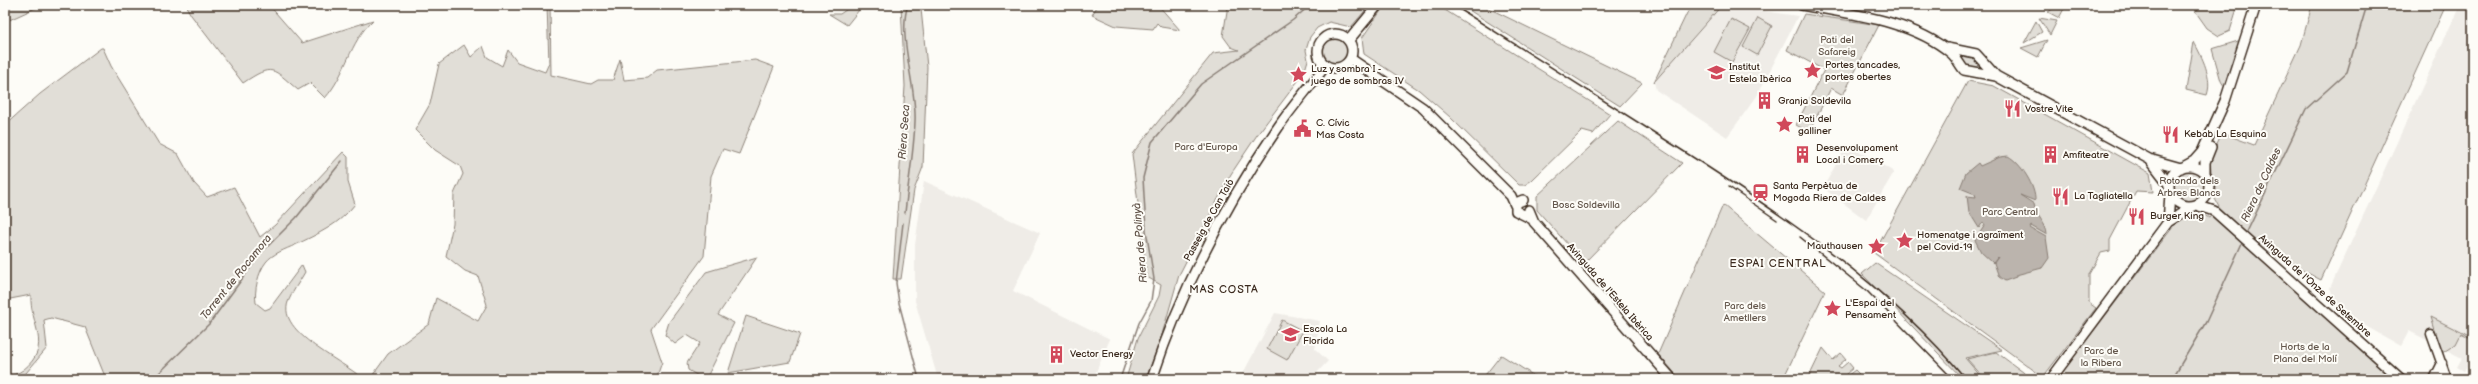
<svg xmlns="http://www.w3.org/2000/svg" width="2478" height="384" font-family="'Balsamiq Sans',sans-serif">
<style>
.built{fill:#efece7}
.green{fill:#e1ded7;stroke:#8e847a}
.water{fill:#bbb4ad;stroke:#887d74}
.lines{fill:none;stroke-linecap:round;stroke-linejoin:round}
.stream{stroke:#887d74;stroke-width:1.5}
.tertiary-casing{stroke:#3b2a1e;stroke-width:11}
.secondary-casing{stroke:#3b2a1e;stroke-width:12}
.tertiary{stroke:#fdfcf7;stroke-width:8}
.secondary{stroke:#fdfcf7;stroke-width:9}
.rail{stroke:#3b2a1e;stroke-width:1.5}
.labels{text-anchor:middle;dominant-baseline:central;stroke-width:4;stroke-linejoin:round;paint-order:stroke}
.park-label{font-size:10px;fill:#64574c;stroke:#fdfcf7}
.poi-label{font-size:10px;fill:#3b2a1e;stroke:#fdfcf7;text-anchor:start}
.street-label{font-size:10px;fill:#3b2a1e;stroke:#fdfcf7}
.water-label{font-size:11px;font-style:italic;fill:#615349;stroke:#fdfcf7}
.neighbourhood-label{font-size:11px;letter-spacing:1px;fill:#3b2a1e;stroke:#fdfcf7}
</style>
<rect width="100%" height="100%" fill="#fdfcf7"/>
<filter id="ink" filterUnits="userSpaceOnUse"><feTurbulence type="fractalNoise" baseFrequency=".025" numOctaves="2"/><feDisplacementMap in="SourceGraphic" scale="8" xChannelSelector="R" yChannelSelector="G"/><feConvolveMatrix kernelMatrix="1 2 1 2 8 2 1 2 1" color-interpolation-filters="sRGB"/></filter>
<g filter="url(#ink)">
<!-- built -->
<path class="built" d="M1722 5 1798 16 1757 96 1727 137 1656 90 1654 82Z
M2460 5H2473V364L2469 362 2464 371 2457 367 2462 358 2409 331 2401 346 2339 311 2330 288Z
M1847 144 1894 172 1866 220 1823 188Z
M924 181 1040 233 1013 291 1110 339 1093 379H938L915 301V245Z
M1275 313 1320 321 1315 349 1328 361 1311 379H1240Z"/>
<!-- green -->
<path class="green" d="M5 5H42L5 22Z
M190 5H269L302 43 373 20C349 42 346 75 325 98L310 83 298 90C272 68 273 63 243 83L191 15 187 8Z
M547 5H550L551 75 591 84 598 80H613L620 59 624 80 647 78 657 70 755 60 774 67 739 154 723 149 711 176 704 256 651 329 662 362 656 379H370L388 354 429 324 436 298 478 321 487 305 478 276 465 271 446 256 453 224 454 194 463 174 460 166 435 150 415 130 430 104 439 64 464 45 471 57 483 46 487 57 502 66 508 50 517 62 545 72 549 63Z
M853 5H863L847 25 829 14H840Z
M901 5H923L921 9 927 67 923 167 914 190 901 279H893L905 86Z
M1098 5H1158L1180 30 1161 27 1157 23 1153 29 1116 26 1092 15Z
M1228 5H1370L1351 27 1329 22 1317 28 1310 37 1306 50 1308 60 1304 73 1257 135 1231 174 1179 275 1161 338 1146 379H1126L1138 338 1159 296 1161 285 1147 277 1132 154 1213 53 1239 50 1231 47 1223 36Z
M1385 5H1437L1610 114 1593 134 1582 131 1532 180 1525 185H1519L1450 117 1419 90 1364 54 1362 38Z
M1461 5H1482L1642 83 1620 106Z
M1694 5H1722L1654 82 1687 13Z
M2059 5H2066L2059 18 2048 12Z
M2204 5H2238L2230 31 2219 36 2207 28 2195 11Z
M2312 5H2446L2321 280 2277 257 2272 251 2262 259 2393 379H2057L2176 223C2185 215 2198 210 2209 218L2219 206 2215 199V184L2211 171 2210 158 2222 133 2254 145 2301 45Z
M1804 14 1879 25 1843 95 1831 88 1809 132 1796 125 1824 70 1787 50Z
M1758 18 1772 26 1757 55 1743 47Z
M2039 18 2057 21 2050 35Z
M1731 19 1750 29 1732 62 1714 52Z
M2036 21 2042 32 2024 43Z
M1321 51a13 13 0 1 1 26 0a13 13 0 1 1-26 0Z
M2047 40 2038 57 2021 48Z
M2238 41 2240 42 2224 86 2221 81 2212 49Z
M2194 42C2202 57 2213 78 2207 95L2186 90Z
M101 48H103L111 66 159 144 178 154 194 183 207 197 234 187 260 237 275 225 343 152 348 157V182L355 204C340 224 318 234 295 245 286 249 272 254 266 262 258 272 254 291 256 303L265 310 270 308 302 265 305 272C300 281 292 292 288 302 277 333 344 361 363 379H106L85 327 51 318 44 320 47 348 21 379H7C12 375 19 373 23 370 54 346 29 324 31 295L5 300V125L40 94Z
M1962 54H1971L1982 66 1980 69 1963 65 1959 57Z
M1968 81 1994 86 2150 173 2153 192 2136 191 2110 240V251L2101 253 2089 274V303L2096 308 2043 377 1874 253Z
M1618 121 1682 163 1584 263 1537 210V196Z
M2169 186a20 20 0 1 1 40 0a20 20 0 1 1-40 0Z
M1723 205 1825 291 1783 379H1680L1658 354Z
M757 257 718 315 734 323 708 375 700 377 688 370 687 363 700 343 687 335 675 344 665 335 669 322 706 272Z
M1875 263 2002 350 1965 358 1983 379H1963L1862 274Z
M746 316 800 334 790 362 728 373Z
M2431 317 2473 338V340L2461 334 2456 344 2442 353Z
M1282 320 1303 331 1287 360 1267 349Z
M1823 348 1833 360 1841 353 1846 359 1838 366 1841 368 1848 362 1853 368 1846 374 1847 376 1855 370 1860 375 1856 379H1808Z
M1996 352 2027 375 2025 379H1985L1967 359Z
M1501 355 1503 356 1539 379H1482Z"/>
<!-- water -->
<path class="water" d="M2008 156C2021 163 2036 187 2035 201L2020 195 2034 204C2036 217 2047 223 2047 235L2031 226 2030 228 2046 237 2049 258 2042 268 2016 275V277L2005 281 1999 277 1994 263 1998 257 1993 263 1981 252 1975 240 1985 225 1983 222 1979 228 1969 212 1967 196 1976 197 1975 194 1960 188 1966 173 1978 163 1980 166 2000 157Z"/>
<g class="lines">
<!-- stream -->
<path class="stream" d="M905 213C908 183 914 152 915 121 917 87 897 35 908 5
M903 223 896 283 899 303 919 379
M2246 234 2306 109 2347 72 2367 5
M153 379 209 324 262 252 296 218 342 161
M1120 379 1139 323 1151 301 1154 279 1146 230 1143 178 1152 142 1201 84 1293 20 1310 5
M2172 379 2206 322 2243 241"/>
<defs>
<path id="tertiary" d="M2431 334 2447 379
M2434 379 2442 363"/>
<path id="secondary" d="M1802 5C1850 14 1912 20 1951 53 1957 58 1959 64 1964 70L1996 76 2149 159 2181 168
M1318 51a17 17 0 1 1 34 0a17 17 0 1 1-34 0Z
M1349 40 1378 5
M1947 48 1976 54 1996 76
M1351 59 1423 108 1511 196 1515 205
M2151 161 2168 183
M2169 186a20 20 0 1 1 40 0a20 20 0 1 1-40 0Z
M2185 166 2194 161 2202 152 2225 101 2256 5
M2205 174V162L2211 147
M1523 200 1516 203V211L1532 219
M2196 205 2214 211 2401 379
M1529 210 1534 222 1672 379
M2168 222 2170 195
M1152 379C1182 288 1225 205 1279 126 1293 105 1311 86 1325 66
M2051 379 2168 222 2193 206"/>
</defs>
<!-- tertiary casing -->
<use href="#tertiary" class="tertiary-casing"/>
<!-- secondary casing -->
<use href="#secondary" class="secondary-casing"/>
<!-- tertiary -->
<use href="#tertiary" class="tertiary"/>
<!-- secondary -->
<use href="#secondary" class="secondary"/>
<!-- rail -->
<path class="rail" d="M1453 5C1528 53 1604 101 1680 149 1783 215 1887 284 1966 379
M1729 187 1777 220
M1800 237 1867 291 1953 379"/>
</g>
</g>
<!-- icons -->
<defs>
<symbol id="sight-bare" viewBox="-9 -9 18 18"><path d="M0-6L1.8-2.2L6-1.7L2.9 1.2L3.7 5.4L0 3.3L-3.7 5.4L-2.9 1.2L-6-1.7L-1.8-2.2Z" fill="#d1495b" stroke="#fdfcf7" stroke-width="2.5" paint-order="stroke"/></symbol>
<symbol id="school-bare" viewBox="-9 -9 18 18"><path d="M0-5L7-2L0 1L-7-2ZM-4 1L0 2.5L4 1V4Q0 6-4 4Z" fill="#d1495b" stroke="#fdfcf7" stroke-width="2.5" paint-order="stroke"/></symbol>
<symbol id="building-bare" viewBox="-9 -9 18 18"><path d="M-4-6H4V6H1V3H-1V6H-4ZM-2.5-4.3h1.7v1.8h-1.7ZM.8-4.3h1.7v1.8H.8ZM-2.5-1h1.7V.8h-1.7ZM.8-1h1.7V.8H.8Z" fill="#d1495b" stroke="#fdfcf7" stroke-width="2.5" paint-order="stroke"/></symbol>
<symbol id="restaurant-bare" viewBox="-9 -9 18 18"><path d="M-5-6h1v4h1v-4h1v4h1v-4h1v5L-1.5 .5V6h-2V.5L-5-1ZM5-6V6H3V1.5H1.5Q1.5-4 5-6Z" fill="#d1495b" stroke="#fdfcf7" stroke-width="2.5" paint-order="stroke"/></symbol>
<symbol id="civic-bare" viewBox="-9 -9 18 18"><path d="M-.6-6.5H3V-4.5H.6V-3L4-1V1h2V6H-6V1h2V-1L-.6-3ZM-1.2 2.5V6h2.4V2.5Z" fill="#d1495b" stroke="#fdfcf7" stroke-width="2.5" paint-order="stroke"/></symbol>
<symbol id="station-bare" viewBox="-9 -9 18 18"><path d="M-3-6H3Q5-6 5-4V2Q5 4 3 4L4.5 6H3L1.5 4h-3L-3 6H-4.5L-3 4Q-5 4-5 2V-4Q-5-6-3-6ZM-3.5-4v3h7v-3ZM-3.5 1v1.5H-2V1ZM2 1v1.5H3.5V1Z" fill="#d1495b" stroke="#fdfcf7" stroke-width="2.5" paint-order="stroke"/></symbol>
</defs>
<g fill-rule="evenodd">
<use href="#sight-bare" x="1800" y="58" width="25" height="25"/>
<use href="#school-bare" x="1704" y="60" width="25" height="25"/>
<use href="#sight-bare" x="1286" y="62" width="25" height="25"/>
<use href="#building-bare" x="1752" y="88" width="25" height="25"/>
<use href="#restaurant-bare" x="2000" y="96" width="25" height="25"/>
<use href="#sight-bare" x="1772" y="112" width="25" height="25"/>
<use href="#civic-bare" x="1290" y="116" width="25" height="25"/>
<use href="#restaurant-bare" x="2158" y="122" width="25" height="25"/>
<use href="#building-bare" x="1790" y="142" width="25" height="25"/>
<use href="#building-bare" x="2038" y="142" width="25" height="25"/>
<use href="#station-bare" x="1748" y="180" width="25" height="25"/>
<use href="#restaurant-bare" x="2048" y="184" width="25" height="25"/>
<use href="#restaurant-bare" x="2124" y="204" width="25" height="25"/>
<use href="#sight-bare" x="1892" y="228" width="25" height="25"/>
<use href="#sight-bare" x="1864" y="234" width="25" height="25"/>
<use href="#sight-bare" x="1820" y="296" width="25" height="25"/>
<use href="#school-bare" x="1278" y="322" width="25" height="25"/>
<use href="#building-bare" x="1044" y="342" width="25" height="25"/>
</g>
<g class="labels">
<!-- park labels -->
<g class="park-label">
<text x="1837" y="40">Pati del<tspan x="1837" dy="12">Safareig</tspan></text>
<text x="1206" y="147">Parc d'Europa</text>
<text x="2189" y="181">Rotonda dels<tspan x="2189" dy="12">Arbres Blancs</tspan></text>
<text x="1586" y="205">Bosc Soldevilla</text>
<text x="2010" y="212">Parc Central</text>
<text x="1745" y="306">Parc dels<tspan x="1745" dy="12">Ametllers</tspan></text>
<text x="2305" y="347">Horts de la<tspan x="2305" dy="12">Plana del Molí</tspan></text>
<text x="2101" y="351">Parc de<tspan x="2101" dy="12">la Ribera</tspan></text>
</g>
<!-- poi labels -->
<g class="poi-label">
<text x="1825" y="65">Portes tancades,<tspan x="1825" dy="12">portes obertes</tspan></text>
<text x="1729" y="67">Institut<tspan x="1729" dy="12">Estela Ibèrica</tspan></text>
<text x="1311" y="69">Luz y sombra I -<tspan x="1311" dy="12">juego de sombras IV</tspan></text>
<text x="1778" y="101">Granja Soldevila</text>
<text x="2025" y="109">Vostre Vite</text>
<text x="1798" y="119">Pati del<tspan x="1798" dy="12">galliner</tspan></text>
<text x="1316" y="123">C. Cívic<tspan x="1316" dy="12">Mas Costa</tspan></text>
<text x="2184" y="134">Kebab La Esquina</text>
<text x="1816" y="148">Desenvolupament<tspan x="1816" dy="12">Local i Comerç</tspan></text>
<text x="2063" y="155">Amfiteatre</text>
<text x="1773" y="186">Santa Perpètua de<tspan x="1773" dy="12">Mogoda Riera de Caldes</tspan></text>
<text x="2074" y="196">La Tagliatella</text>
<text x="2150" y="216">Burger King</text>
<text x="1917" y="235">Homenatge i agraïment<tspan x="1917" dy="12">pel Covid-19</tspan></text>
<text x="1863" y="246" text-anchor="end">Mauthausen</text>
<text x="1845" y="303">L'Espai del<tspan x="1845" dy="12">Pensament</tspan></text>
<text x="1303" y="329">Escola La<tspan x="1303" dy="12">Florida</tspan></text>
<text x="1070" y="354">Vector Energy</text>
</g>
<!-- street labels -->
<g class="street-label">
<text transform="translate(1209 220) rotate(-61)">Passeig de Can Taió</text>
<text transform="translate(2315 286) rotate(42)">Avinguda de l'Onze de Setembre</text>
<text transform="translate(1610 292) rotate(49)">Avinguda de l'Estela Ibèrica</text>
</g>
<!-- water labels -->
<g class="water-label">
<text transform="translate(904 132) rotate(-86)">Riera Seca</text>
<text transform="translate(2261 185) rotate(-65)">Riera de Caldes</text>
<text transform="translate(1140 243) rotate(-95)">Riera de Polinyà</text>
<text transform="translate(236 277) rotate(-51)">Torrent de Rocamora</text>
</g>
<!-- neighbourhood labels -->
<g class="neighbourhood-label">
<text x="1778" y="263">ESPAI CENTRAL</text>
<text x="1224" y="289">MAS COSTA</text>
</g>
</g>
<!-- margin -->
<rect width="2478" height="384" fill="none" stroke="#fdfcf7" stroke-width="20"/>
<rect x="10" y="10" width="2458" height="364" fill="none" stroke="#3b2a1e" stroke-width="1.5" filter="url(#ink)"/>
</svg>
